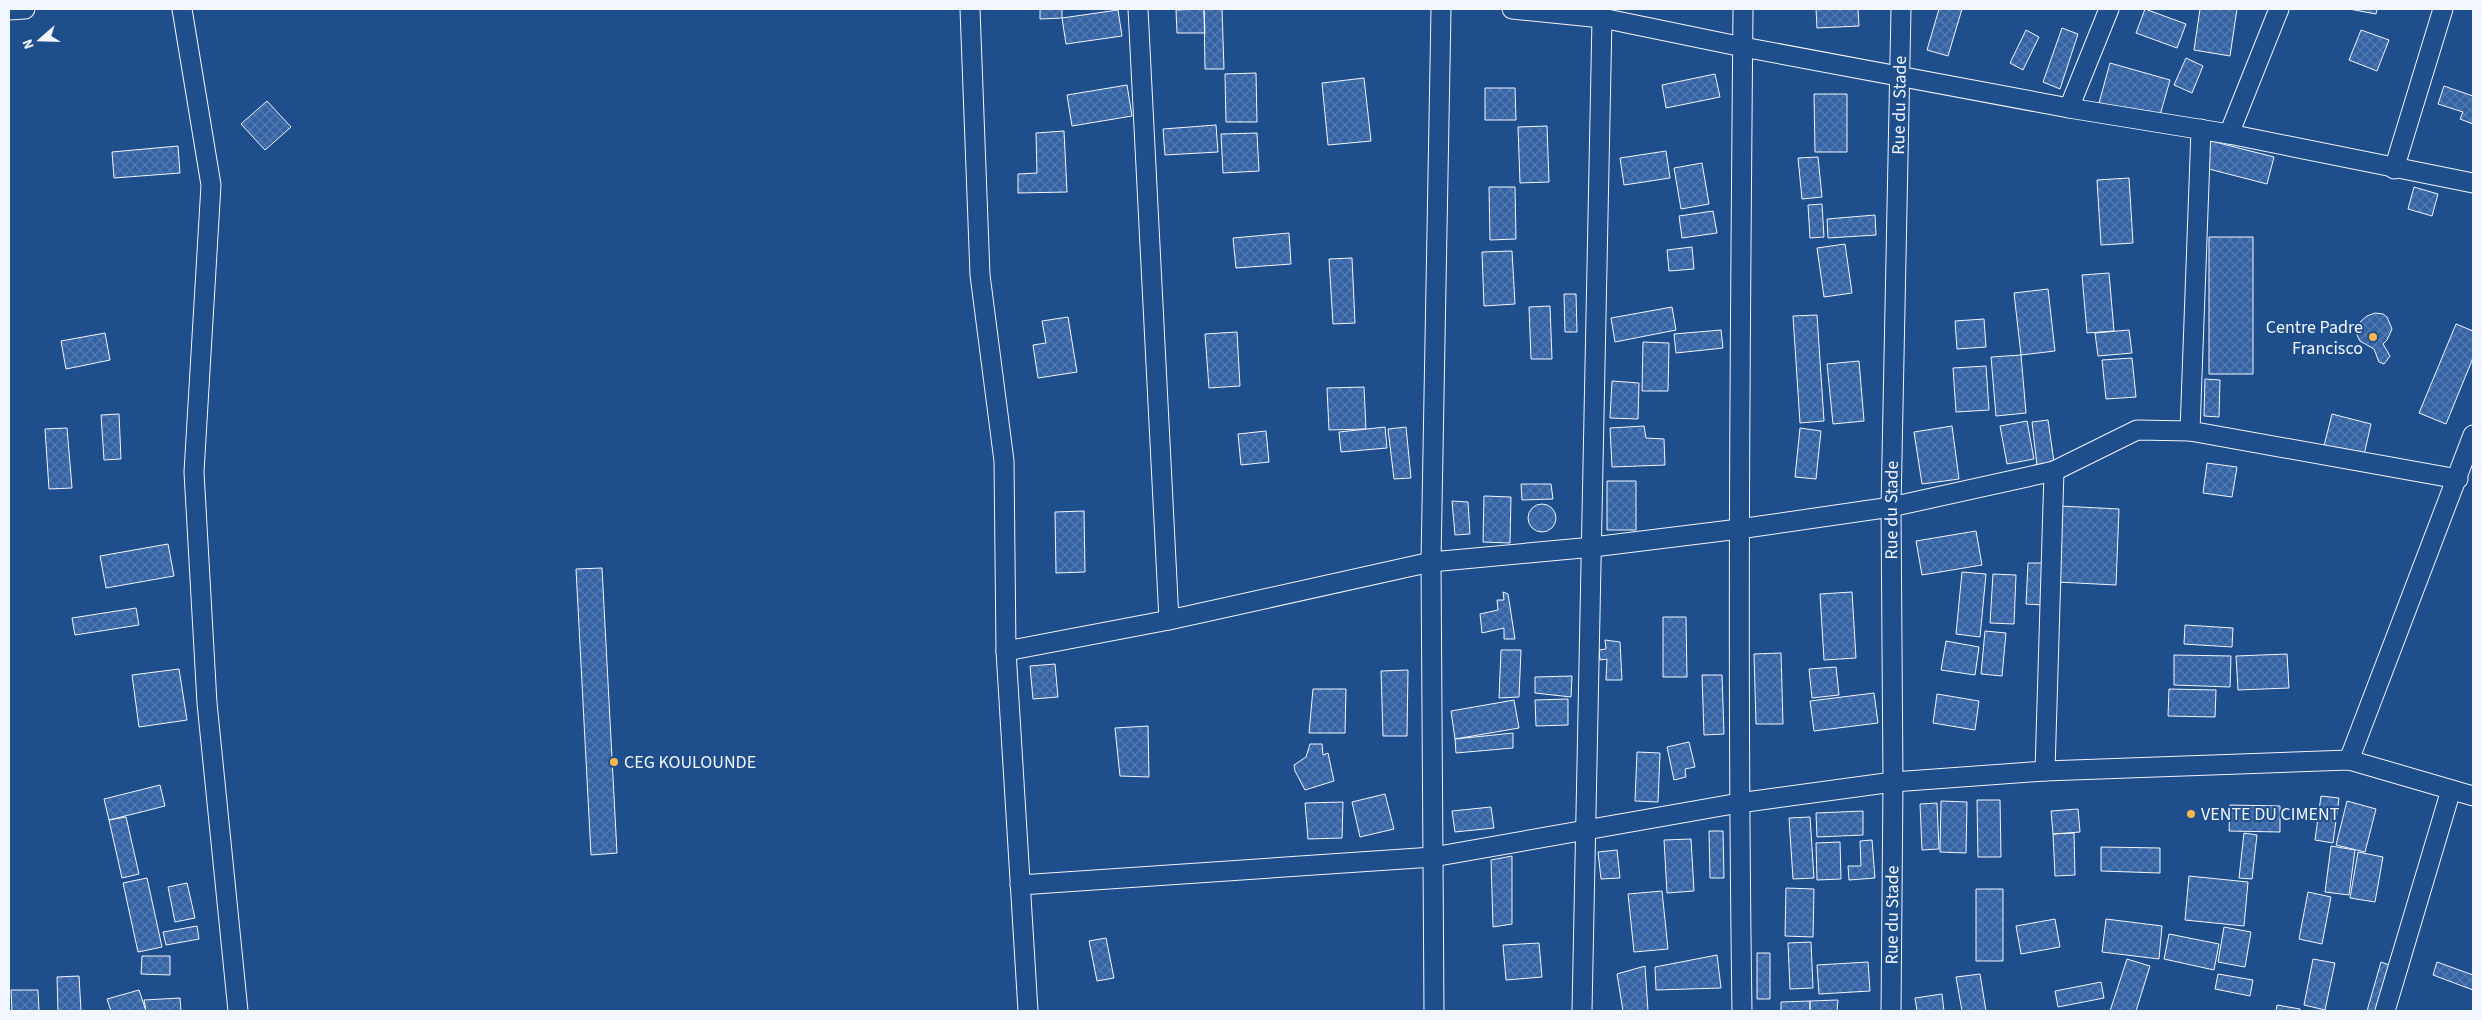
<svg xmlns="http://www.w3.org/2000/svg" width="2482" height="1020" font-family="'Source Sans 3',sans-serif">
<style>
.building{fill:url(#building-cross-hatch);stroke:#f2f6ff}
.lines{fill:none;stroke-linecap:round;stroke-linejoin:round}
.street-casing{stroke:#f2f6ff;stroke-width:21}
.street{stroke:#1f4e8c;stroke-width:19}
.poi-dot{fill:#ffb74d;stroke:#1f4e8c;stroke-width:2}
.labels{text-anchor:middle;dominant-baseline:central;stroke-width:4;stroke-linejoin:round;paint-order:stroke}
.street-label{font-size:18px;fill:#f2f6ff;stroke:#1f4e8c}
.poi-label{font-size:18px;fill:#f2f6ff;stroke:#1f4e8c;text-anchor:start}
</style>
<defs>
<pattern id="building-cross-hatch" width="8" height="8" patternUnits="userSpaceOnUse" patternTransform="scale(1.25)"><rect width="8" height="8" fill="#3563a3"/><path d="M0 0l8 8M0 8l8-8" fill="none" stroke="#537ab1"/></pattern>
</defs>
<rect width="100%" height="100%" fill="#1f4e8c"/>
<!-- building -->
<path class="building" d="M1040 9H1062V18L1040 19Z
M1204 9 1205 33H1177L1176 10Z
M1204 9H1222L1224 69H1205Z
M1816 9H1858L1859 26 1817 28Z
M1939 9H1962L1948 56 1927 50Z
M2145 9 2186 24 2177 48 2136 33Z
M2200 9H2237L2230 56 2194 50Z
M2349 9H2377L2376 14Z
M1118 10 1122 36 1066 44 1062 18Z
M2062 28 2078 34 2060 89 2043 82Z
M2026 30 2039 37 2023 70 2010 63Z
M2361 30 2389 40 2377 71 2349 60Z
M2186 58 2203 66 2192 93 2174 85Z
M2110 63 2170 80 2159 119 2099 103Z
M1256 73 1257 122H1226L1225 74Z
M1715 74 1720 97 1666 108 1662 85Z
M1364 78 1371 141 1328 145 1322 83Z
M1127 85 1132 116 1072 126 1067 95Z
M2444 86 2473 96V124L2460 119 2463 112 2438 104Z
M1485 88H1515L1516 120H1485Z
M1814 94H1847V152H1815Z
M267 101 291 127 265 150 241 124Z
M1216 125 1218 152 1165 155 1163 129Z
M1547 126 1549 182 1520 183 1518 127Z
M1064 131 1067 192 1018 193V174L1037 173 1036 133Z
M1257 133 1259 171 1223 173 1221 134Z
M2211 141 2274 157 2267 184 2205 168Z
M178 146 180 173 114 178 112 152Z
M1666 151 1670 178 1624 185 1620 158Z
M1818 157 1822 197 1802 199 1798 158Z
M1702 163 1709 204 1681 209 1674 168Z
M2129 178 2133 243 2101 245 2097 180Z
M1489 187H1515L1516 239 1490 240Z
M2414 187 2438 194 2432 216 2408 209Z
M1822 204 1824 237 1810 238 1808 205Z
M1713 211 1717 233 1682 238 1679 216Z
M1875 215 1876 235 1828 238 1827 219Z
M1289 233 1291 264 1236 268 1233 238Z
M2209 237H2253V374H2209Z
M1845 244 1852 293 1824 297 1817 248Z
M1692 247 1694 269 1669 271 1667 250Z
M1512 251 1515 304 1484 306 1482 252Z
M1352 258 1355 323 1333 324 1329 259Z
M2109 273 2114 331 2087 333 2082 275Z
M2048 289 2055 351 2021 355 2014 293Z
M1564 294H1576L1577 332H1565Z
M1550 306 1552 359H1531L1529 307Z
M1672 307 1676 330 1615 342 1611 318Z
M2375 313 2383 314 2387 317 2392 329 2387 340 2383 344 2390 356 2384 364 2379 362 2374 349 2360 341 2356 333 2360 322 2367 316Z
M1817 315 1824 421 1800 423 1793 316Z
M1068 317 1077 372 1038 378 1033 345 1046 343 1042 321Z
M1984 319 1986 347 1957 349 1955 321Z
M2456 324 2473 331V358L2446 424 2419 413Z
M1721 330 1723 348 1676 353 1674 334Z
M2129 330 2132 353 2098 356 2095 333Z
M1237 332 1240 386 1209 388 1205 334Z
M105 333 110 360 66 369 61 341Z
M1643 342 1669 343 1668 391H1642Z
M2021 355 2026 413 1996 416 1991 357Z
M2132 358 2136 397 2106 399 2102 360Z
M1859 361 1864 421 1833 424 1827 364Z
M1986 366 1989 410 1956 412 1953 368Z
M2205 379 2220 380 2219 417 2204 416Z
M1612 381 1639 383 1638 419 1610 418Z
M1364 387 1366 429 1329 430 1327 388Z
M119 414 121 459 104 460 101 415Z
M2332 414 2371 424 2364 455 2324 446Z
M2048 420 2054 462 2037 465 2032 422Z
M2027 421 2034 459 2007 464 2000 426Z
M1644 426 1646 438 1664 439 1665 465 1612 467 1610 428Z
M1952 426 1959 479 1922 484 1914 432Z
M1385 427 1387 448 1341 452 1339 432Z
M1406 427 1411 478 1394 479 1388 429Z
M67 428 72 488 49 489 45 429Z
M1800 428 1821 431 1816 479 1795 477Z
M1266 431 1269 462 1241 465 1238 434Z
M2207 463 2237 467 2232 497 2203 493Z
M1607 481H1636V530H1607Z
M1521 484H1551L1553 499 1522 500Z
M1484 496 1511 497 1510 543 1483 542Z
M1452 501 1468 502 1470 534 1455 535Z
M1528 518a14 14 0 1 1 28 0a14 14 0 1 1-28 0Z
M2060 506 2119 509 2116 585 2057 582Z
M1084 511 1085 572 1056 573 1055 512Z
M1976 531 1982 565 1922 575 1916 541Z
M168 544 174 576 106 588 100 556Z
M2028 563H2045L2043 605 2026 604Z
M602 568 617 853 591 855 576 569Z
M1962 572 1986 574 1980 637 1956 634Z
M1993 574 2016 575 2014 624 1990 623Z
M1503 592 1508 594 1515 639H1504V628L1482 633 1480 614 1498 610 1497 600H1504Z
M1852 592 1856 658 1824 660 1820 594Z
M136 608 139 625 75 635 72 618Z
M1663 617H1686L1687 677H1663Z
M2185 625 2233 628 2232 647 2184 644Z
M1985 631 2006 633 2002 676 1981 674Z
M1605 640 1620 642 1622 680H1606L1607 659 1600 660 1599 650 1606 649Z
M1946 641 1979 647 1975 675 1941 670Z
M1501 650H1521L1519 697 1499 698Z
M1781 653 1783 724H1756L1754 654Z
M2287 654 2289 688 2238 690 2236 656Z
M2174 655 2231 656 2230 687 2174 685Z
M1055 664 1058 697 1033 699 1030 666Z
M1836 667 1839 695 1812 698 1809 669Z
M179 669 187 720 139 727 132 675Z
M1408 670 1407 736H1383L1381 671Z
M1702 675H1722L1724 734 1704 735Z
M1572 676 1571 697 1535 693V677Z
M1313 689H1346L1345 733H1309Z
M2169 689 2216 690 2215 717 2168 716Z
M1874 693 1878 723 1814 731 1810 701Z
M1937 694 1979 701 1975 730 1933 723Z
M1568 699V725L1536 726 1535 700Z
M1514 700 1519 728 1455 739 1451 711Z
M1148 726 1149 777 1120 776 1115 728Z
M1513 733V748L1456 753 1455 739Z
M1689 742 1695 767 1685 769 1686 777 1674 780 1667 747Z
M1310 744H1322L1323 755 1328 753 1334 781 1305 790 1295 771 1294 765 1306 757Z
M1637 752 1660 753 1658 802 1635 801Z
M160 785 165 806 109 820 104 799Z
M1385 794 1394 829 1360 837 1352 802Z
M2321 796 2339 798 2333 843 2315 840Z
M1977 800H2000L2001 857H1978Z
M1941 801 1967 802 1966 853 1940 852Z
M2347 801 2376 809 2365 852 2336 845Z
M1343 802 1342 838 1308 839 1305 803Z
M1937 803 1939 849 1922 850 1920 804Z
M2230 805 2280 806V832L2229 831Z
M1491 807 1494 828 1455 832 1452 811Z
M2078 809 2080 832 2053 834 2051 811Z
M1863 811V835L1817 837 1816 813Z
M126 817 139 874 122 878 109 820Z
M1810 817 1814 878 1793 879 1789 818Z
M1709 831H1723L1724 878H1710Z
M2074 833 2075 875 2055 876 2053 834Z
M2244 833 2257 835 2252 879 2239 878Z
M1691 839 1694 891 1667 893 1664 840Z
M1872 840 1875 878 1849 880 1848 866H1861L1860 841Z
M1840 842 1841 879 1817 880 1816 843Z
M2331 846 2355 850 2349 895 2325 892Z
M2101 847 2160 848V873L2101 871Z
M1617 850 1620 878 1601 879 1598 852Z
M2358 852 2383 857 2375 902 2350 898Z
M1512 856V924L1493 927 1491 860Z
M2189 876 2248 882 2244 926 2185 920Z
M147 878 162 947 138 952 123 883Z
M187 883 195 918 175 922 168 887Z
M1786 888 1814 889 1813 937 1785 936Z
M1976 889H2003V961H1976Z
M1662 891 1668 949 1634 952 1628 894Z
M2308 892 2331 897 2322 944 2299 939Z
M2055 919 2060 947 2021 954 2016 926Z
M2106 919 2162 926 2159 959 2102 952Z
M197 926 199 939 166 945 163 932Z
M2224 927 2251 932 2245 967 2218 962Z
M2169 934 2219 944 2214 970 2164 959Z
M1106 938 1114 978 1097 981 1089 941Z
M1811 942 1813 988 1790 989 1788 943Z
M1539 943 1542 977 1506 980 1503 945Z
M1757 953H1770V999H1757Z
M1717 955 1721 988 1656 990 1655 967Z
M142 956H170V975L141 974Z
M2127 959 2150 966 2136 1011H2110Z
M2313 959 2335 963 2325 1010 2304 1005Z
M1868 962 1870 991 1819 994 1817 965Z
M2381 962 2392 966 2379 1011H2367Z
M2437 962 2473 975V990L2433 975Z
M1645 966 1648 1011H1623L1617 974Z
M1980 974 1986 1011H1962L1956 977Z
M2218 974 2253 980 2250 996 2215 989Z
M79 976 81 1011H58L57 977Z
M2101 982 2104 998 2058 1007 2055 991Z
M11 990H38L39 1011H12Z
M139 990 146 1011H111L107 999Z
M1942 994 1944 1011H1917L1915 998Z
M180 998 181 1011H146L144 1000Z
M1838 1000 1837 1011H1810V1001Z
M1810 1001V1011H1781V1002Z
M2277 1005 2300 1009V1011H2276Z"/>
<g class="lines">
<defs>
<g id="street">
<path d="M182 9 211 185 194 472 207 703 238 1011"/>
<path d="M970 9 980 275 1004 461 1006 651 1028 1011"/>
<path d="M1138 9 1169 620"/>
<path d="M1512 9 1602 18 1743 47 2069 108 2229 134 2473 183"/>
<path d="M9 10 25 9"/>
<path d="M2069 108 2109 9"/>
<path d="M2229 134 2279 9"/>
<path d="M2394 169 2443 9"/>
<path d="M2190 431 2201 129"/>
<path d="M1006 651 1169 620 1431 562 1593 547 1739 529 1891 507 2054 471 2137 430 2190 431 2458 479"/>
<path d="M2349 760 2473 435"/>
<path d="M2045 771 2054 471"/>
<path d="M1020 885 1433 857 1739 803 1893 782 2045 771 2349 760 2473 796"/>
<path d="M1434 1011 1431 562 1441 9"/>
<path d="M1582 1011 1602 18"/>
<path d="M1742 1011C1737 677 1740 343 1743 9"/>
<path id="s1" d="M1891 1011 1893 782 1891 507 1901 9"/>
<path d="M2385 1011 2451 790"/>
</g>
</defs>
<!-- street casing -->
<use href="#street" class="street-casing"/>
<!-- street -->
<use href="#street" class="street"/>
</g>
<!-- markers -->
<g class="poi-dot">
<circle cx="2373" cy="337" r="5"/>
<circle cx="614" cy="762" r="5"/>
<circle cx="2191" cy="814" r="5"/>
</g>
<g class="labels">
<!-- street labels -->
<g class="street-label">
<text stroke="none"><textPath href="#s1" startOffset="906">Rue du Stade</textPath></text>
<text stroke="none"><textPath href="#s1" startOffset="501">Rue du Stade</textPath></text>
<text stroke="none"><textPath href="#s1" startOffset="96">Rue du Stade</textPath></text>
</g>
<!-- poi labels -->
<g class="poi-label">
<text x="2363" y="327" text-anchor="end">Centre Padre<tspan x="2363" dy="21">Francisco</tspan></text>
<text x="624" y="762">CEG KOULOUNDE</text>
<text x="2201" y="814">VENTE DU CIMENT</text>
</g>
</g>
<!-- border -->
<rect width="2482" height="1020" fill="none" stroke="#f2f6ff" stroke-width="20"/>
<!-- north arrow -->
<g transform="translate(40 40) rotate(250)" stroke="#1f4e8c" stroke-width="4" paint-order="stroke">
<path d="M0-4L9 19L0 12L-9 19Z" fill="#f2f6ff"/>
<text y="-8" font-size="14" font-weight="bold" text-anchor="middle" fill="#f2f6ff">N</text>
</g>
</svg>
